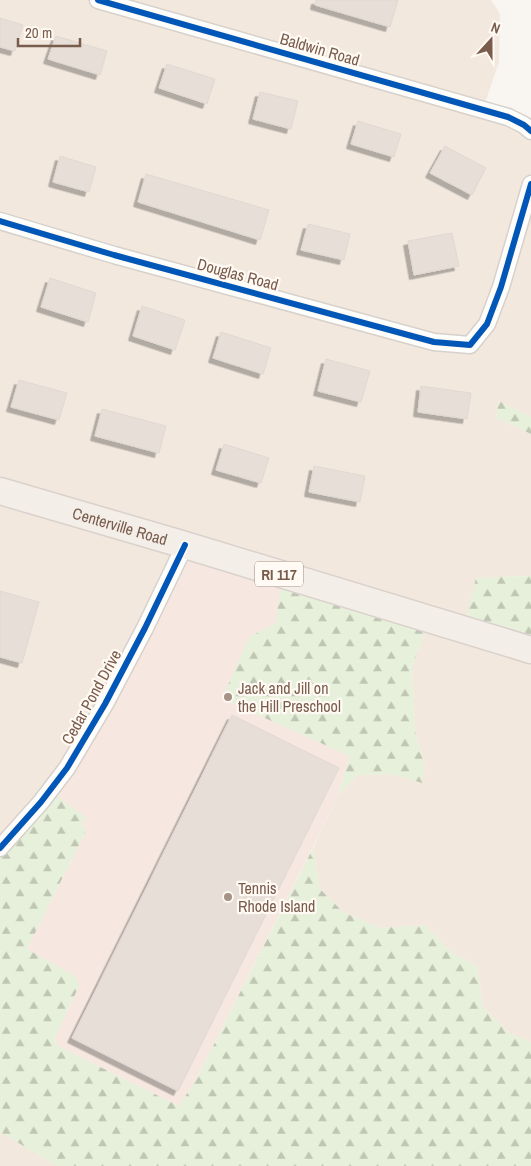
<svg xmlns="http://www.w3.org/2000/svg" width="531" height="1166" font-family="'Archivo Narrow',sans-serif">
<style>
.residential{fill:#f2e8de}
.commercial{fill:#f6e8e1}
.forest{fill:url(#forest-firs)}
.building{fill:#e6ded7;stroke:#e2d8d2;filter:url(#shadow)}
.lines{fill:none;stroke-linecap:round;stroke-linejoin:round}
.minor-casing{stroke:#d7d1cb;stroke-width:19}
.primary-casing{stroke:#dad1cc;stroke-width:29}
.minor{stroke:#fefefd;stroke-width:16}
.primary{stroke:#f3eee8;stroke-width:26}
.cycleway-casing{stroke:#fffaf3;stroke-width:9}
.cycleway{stroke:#0057b8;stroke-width:6}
.poi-dot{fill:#a69286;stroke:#fffaf3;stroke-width:2}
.labels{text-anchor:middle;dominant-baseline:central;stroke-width:4.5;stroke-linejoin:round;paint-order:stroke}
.shield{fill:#fffaf3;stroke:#a28b7f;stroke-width:1}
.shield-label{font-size:15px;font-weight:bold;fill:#7a5c4d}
.street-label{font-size:16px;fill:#7a5c4d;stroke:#fffaf3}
.poi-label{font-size:16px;fill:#7a5c4d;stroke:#fffaf3;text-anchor:start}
</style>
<defs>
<pattern id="forest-firs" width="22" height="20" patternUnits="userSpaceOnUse" patternTransform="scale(1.25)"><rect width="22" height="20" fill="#e7f0db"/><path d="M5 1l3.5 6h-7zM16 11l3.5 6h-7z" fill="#c0c6b4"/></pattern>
<filter id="shadow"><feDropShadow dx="-4.5" dy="4.5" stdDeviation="0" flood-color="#0004"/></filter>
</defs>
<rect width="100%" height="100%" fill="#f9f5f0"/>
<!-- residential -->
<path class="residential" d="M0 0H491L500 14 499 62 484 106 531 128V417L499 402 496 418 531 434V576L476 578 531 649V1042L509 1033 483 1007 477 966 451 952 425 925 380 928 343 912 319 888 314 851 315 844 338 795 357 775 393 774 421 782 425 767 415 731 412 667 430 618 106 702 0 847Z
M0 1132 57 1166H0Z"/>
<!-- commercial -->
<path class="commercial" d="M183 551 282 574 276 623 249 637 231 703 350 756 338 795 315 843 197 1078 179 1106 56 1045 55 1038 79 986 27 949 86 831 81 821 86 819 50 791Z"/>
<!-- forest -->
<path class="forest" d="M499 401 531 417V434L496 418Z
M282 574 430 618 412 667 415 731 425 767 422 783 393 774 357 775 338 795 350 756 231 703 225 692 249 637 276 623Z
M531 576V649L464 625 476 578Z
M50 791 87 818 81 821 86 831 27 949 75 976 79 986 55 1038 56 1045 179 1106 197 1078 315 844 314 851 319 888 343 912 380 928 425 925 451 952 477 966 483 1007 509 1033 531 1042V1166H57L0 1132V847Z"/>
<!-- building -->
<path class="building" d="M316 0H398L390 27 315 5Z
M0 18 23 25 15 51 0 47Z
M56 36 107 51 100 75 48 59Z
M167 64 215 79 207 104 159 88Z
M260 92 298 101 291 129 253 119Z
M358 121 401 134 394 157 351 144Z
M445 146 486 168 472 195 430 173Z
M60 156 96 167 89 192 53 182Z
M146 174 269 210 260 240 138 202Z
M308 224 350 234 344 260 301 250Z
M452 233 459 266 414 275 408 241Z
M50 278 96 293 88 322 41 307Z
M142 306 185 320 175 350 133 336Z
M221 332 271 348 263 374 213 358Z
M326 359 370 371 361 402 318 391Z
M19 380 67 393 59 420 11 407Z
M421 386 471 393 467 419 418 412Z
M102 409 166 426 159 453 95 436Z
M224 444 269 458 261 483 216 470Z
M314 466 365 476 360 502 309 492Z
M0 591 39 602 22 663 0 657Z
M232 715 339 768 178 1091 72 1038Z"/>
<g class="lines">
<defs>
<path id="minor" d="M98 0 508 117 524 125 531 131
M0 221 114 255 434 342 470 345 487 324 501 287 531 184
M0 848 41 802 67 768 105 704 145 628 185 545"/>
<g id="primary">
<path id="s1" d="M0 491 185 545 531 650"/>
</g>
</defs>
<!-- minor casing -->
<use href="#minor" class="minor-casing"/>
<!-- primary casing -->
<use href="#primary" class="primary-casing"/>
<!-- minor -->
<use href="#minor" class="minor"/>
<!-- primary -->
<use href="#primary" class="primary"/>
<defs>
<path id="cycleway" d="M98 0 508 117 524 125 531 131
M0 221 114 255 434 342 470 345 487 324 501 287 531 184
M0 848 41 802 67 768 105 704 145 628 185 545"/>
</defs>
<!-- cycleway casing -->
<use href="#cycleway" class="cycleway-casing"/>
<!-- cycleway -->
<use href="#cycleway" class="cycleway"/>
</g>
<!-- markers -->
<g class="poi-dot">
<circle cx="228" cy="697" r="5"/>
<circle cx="228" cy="897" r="5"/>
</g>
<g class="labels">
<!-- shield labels -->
<rect class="shield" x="255" y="561.5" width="48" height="25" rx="4"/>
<g class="shield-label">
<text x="279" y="574">RI 117</text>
</g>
<!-- street labels -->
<g class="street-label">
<text transform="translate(320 49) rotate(16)">Baldwin Road</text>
<text transform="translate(238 274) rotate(15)">Douglas Road</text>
<text stroke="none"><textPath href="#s1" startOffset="125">Centerville Road</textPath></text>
<text transform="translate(91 697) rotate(-61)">Cedar Pond Drive</text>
</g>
<!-- poi labels -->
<g class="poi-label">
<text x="238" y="688">Jack and Jill on<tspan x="238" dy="18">the Hill Preschool</tspan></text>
<text x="238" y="888">Tennis<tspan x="238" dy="18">Rhode Island</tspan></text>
</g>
</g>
<!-- north arrow -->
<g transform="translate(491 40) rotate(21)" stroke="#fffaf3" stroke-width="4" paint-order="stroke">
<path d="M0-4L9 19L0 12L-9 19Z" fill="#7a5c4d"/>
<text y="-8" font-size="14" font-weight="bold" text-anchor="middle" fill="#7a5c4d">N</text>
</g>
<!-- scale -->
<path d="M18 38v8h62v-8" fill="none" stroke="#7a5c4d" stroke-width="2.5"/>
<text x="25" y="38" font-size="15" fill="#7a5c4d" stroke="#fffaf3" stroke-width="4" paint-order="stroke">20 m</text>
</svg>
